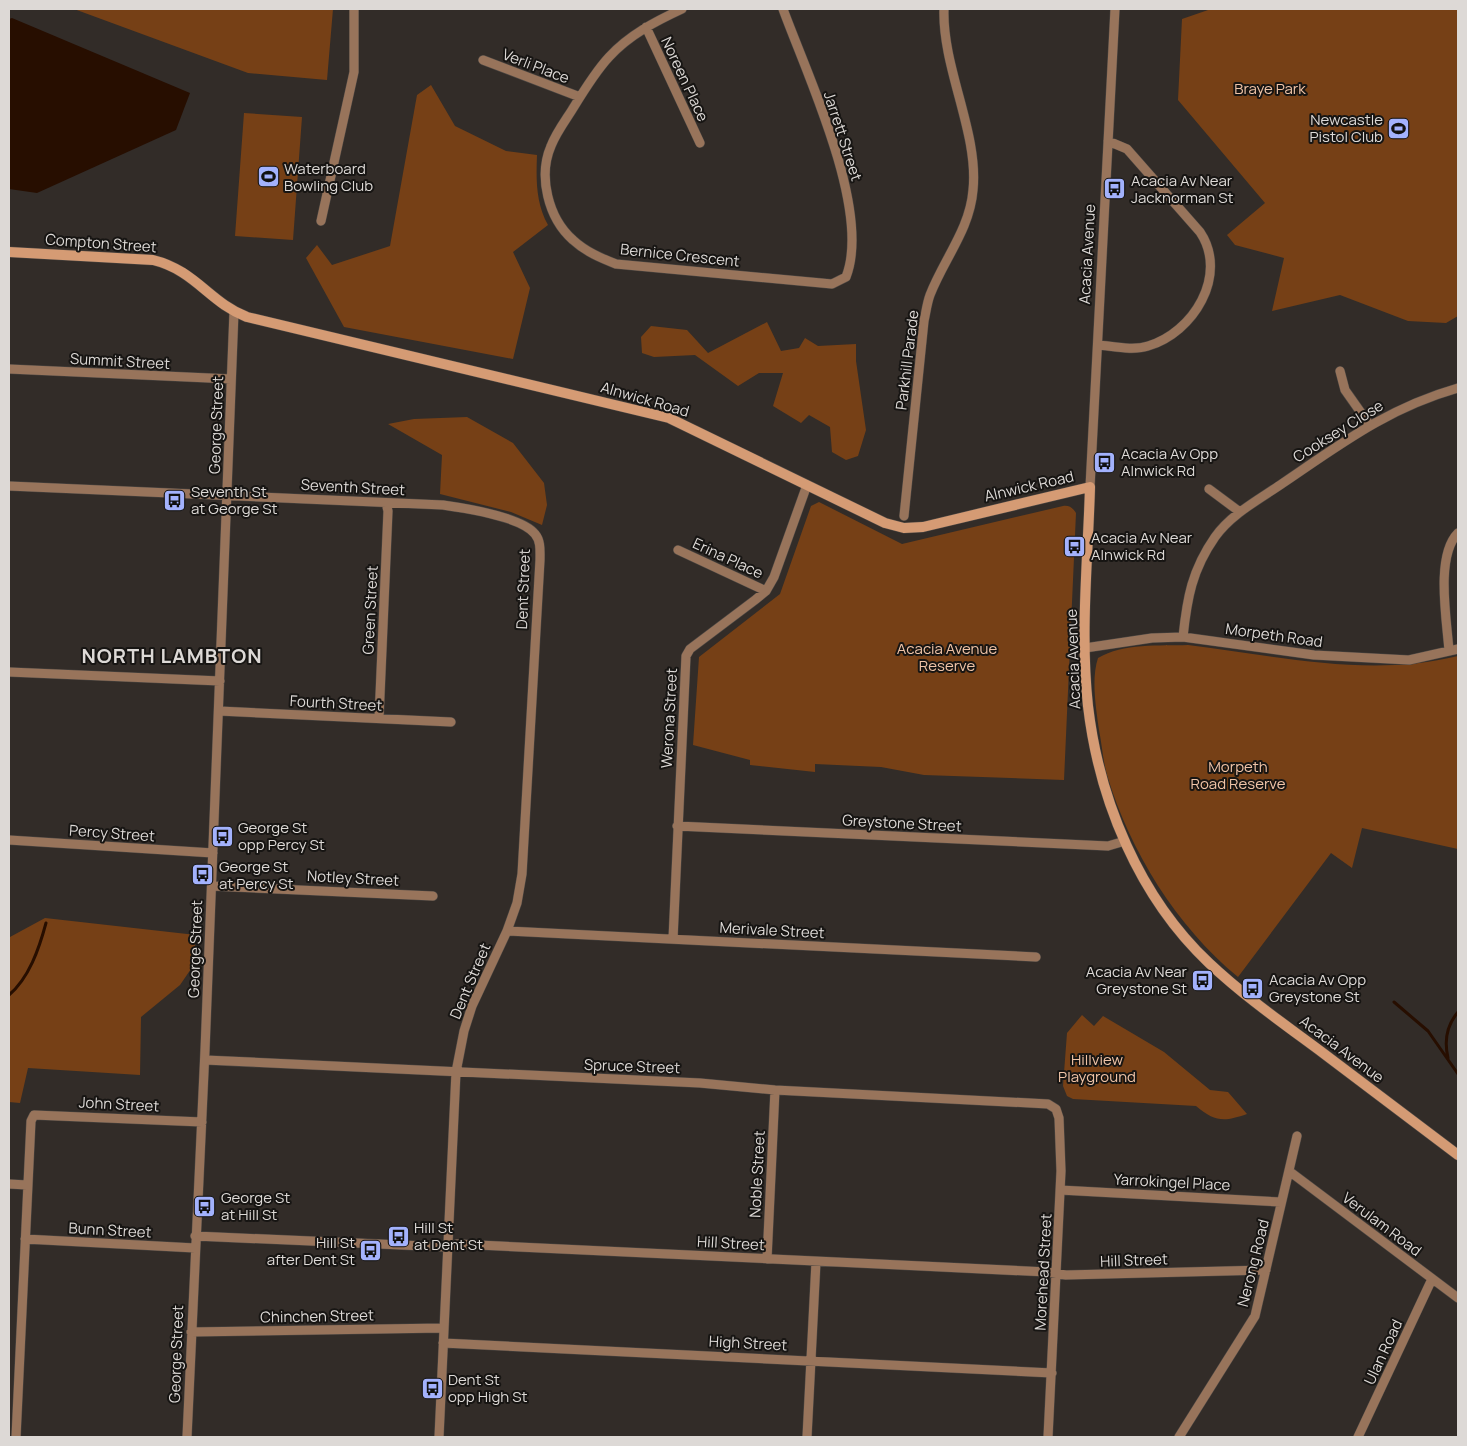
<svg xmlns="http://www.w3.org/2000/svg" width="1467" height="1446" font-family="Manrope,sans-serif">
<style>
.green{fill:#764016}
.water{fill:#270e00}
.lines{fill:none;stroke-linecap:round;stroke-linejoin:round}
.stream{stroke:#270e00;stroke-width:3}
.street-casing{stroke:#4d4844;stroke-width:10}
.secondary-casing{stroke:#4d4844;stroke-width:11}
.street{stroke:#98745b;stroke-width:9}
.secondary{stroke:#d59b74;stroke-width:10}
.labels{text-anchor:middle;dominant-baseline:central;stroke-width:4;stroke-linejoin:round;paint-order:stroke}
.street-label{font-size:15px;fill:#ddd9d6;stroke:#171513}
.park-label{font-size:15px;fill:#f0c4a7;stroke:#171513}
.poi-label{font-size:15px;fill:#ddd9d6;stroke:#171513;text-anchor:start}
.district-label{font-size:20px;font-weight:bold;letter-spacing:1px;fill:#ddd9d6;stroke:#171513}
</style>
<rect width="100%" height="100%" fill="#322c28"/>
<!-- green -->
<path class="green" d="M74 9H333L327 80 248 73Z
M1211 9H1458V316L1446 323 1408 321 1340 295 1272 311 1284 258 1235 245 1227 235 1265 203 1178 100 1182 19Z
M431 85 455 126 506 151 537 155C536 181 536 203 548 225L513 252 530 288 513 359 344 327 306 258 317 245 332 265 390 246 417 95Z
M244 113 302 117 293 240 235 236Z
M767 322 781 351 799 348 805 338 818 346 856 344V361L866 430 858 456 846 460 832 452 830 427 809 415 801 423 773 406 783 373H759L738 386 695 355 654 357 642 353 641 337 651 326 687 330 708 353Z
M467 417 513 443 544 483 547 505 542 525 511 512 440 494 442 455 388 424 414 419Z
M819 502 902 544 1063 506C1069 505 1073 508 1076 513L1064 780 924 775 881 767 815 764V772L750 765V760L693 745 699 657 780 594 811 506Z
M1188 645C1278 656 1369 678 1458 656V849L1362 828 1352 868 1331 853 1238 977C1176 926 1130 851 1107 775 1103 761 1102 745 1099 730 1096 708 1091 679 1098 658 1123 643 1160 646 1188 645Z
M45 918 196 935 193 966 180 985 141 1017 140 1075 28 1068 20 1103 9 1102 10 937Z
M1082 1015 1094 1026 1103 1016 1164 1052 1210 1090 1228 1092 1247 1114C1224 1122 1215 1122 1196 1106L1073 1099 1067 1096 1063 1086 1067 1033Z"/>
<!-- water -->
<path class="water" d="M12 18 190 93 176 130 37 193 9 189V19Z"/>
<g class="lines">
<!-- stream -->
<path class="stream" d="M9 995C29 978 39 949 46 923
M1394 1002 1428 1031 1458 1074
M1448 1058C1444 1041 1446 1026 1458 1012"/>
<defs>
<path id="street" d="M682 9C656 21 629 35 609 57 595 72 583 92 572 110 565 121 556 133 551 146 538 176 548 218 573 240 586 252 601 258 616 264L832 284 846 277C872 211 807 75 783 9
M646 27 700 143
M483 60 580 97
M321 221 354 72V9
M1098 345C1112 346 1133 351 1148 346 1193 333 1229 275 1200 232L1127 149 1108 141
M9 369 231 379
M1340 371 1345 390 1369 424
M9 486 443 505C464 508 522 517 535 534 541 541 540 551 540 560L522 874 517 903 507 931 472 1006 464 1031 456 1072 439 1437
M1090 487 1115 9
M1209 489 1240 512
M904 516 924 321C926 312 927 303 930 295 944 259 970 229 973 190 979 133 942 68 944 9
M678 550 766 591
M1183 637C1187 598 1192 570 1215 537 1231 514 1260 499 1283 483 1342 443 1388 408 1458 388
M1085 648 1152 638 1183 637 1314 655 1409 660 1458 649
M1449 651C1447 621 1435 556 1458 533
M9 672 220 681
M219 711 451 722
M379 718 388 511 386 503
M677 826 1108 846 1125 841
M9 840 213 853
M212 886 433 896
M507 931 1036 957
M673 939 686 656 690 649 755 600 766 591 774 577 807 485
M205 1060 700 1083 775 1090 1048 1104 1056 1109 1059 1118 1061 1171 1048 1437
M1289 1171 1458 1298
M9 1184 27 1185
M1060 1190 1281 1202
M195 1236 447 1247 457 1244 1047 1272 1066 1275 1266 1270
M25 1239 195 1248
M767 1259 775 1090
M191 1332 443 1328
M443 1343 1052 1373
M16 1437 31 1121 34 1115 202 1122
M187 1437 205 1050 234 312
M807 1437 816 1262
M1179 1437 1255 1316 1297 1136
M1358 1437 1432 1279"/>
<path id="secondary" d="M9 252 153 260C195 270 210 303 247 317L669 418 885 523 904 528 923 527 1090 487C1088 559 1080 634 1088 706 1099 800 1139 897 1209 963 1244 996 1284 1024 1323 1053 1368 1087 1413 1121 1458 1155"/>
</defs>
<!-- street casing -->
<use href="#street" class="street-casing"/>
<!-- secondary casing -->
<use href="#secondary" class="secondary-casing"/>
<!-- street -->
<use href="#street" class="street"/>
<!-- secondary -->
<use href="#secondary" class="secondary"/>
</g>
<!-- icons -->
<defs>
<symbol id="stadium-square" viewBox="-11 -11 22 22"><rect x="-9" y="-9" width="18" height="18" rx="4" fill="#a3b2fd" stroke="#171513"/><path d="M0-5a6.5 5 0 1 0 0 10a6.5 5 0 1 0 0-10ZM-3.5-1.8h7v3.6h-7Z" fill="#111"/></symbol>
<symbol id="bus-square" viewBox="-11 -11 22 22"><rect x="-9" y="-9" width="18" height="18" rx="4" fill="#a3b2fd" stroke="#171513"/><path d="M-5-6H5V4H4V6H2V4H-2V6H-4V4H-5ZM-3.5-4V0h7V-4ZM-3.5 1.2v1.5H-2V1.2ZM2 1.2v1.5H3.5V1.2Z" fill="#111"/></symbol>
</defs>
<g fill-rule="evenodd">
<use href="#stadium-square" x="1386" y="116" width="25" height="25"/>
<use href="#stadium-square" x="256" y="164" width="25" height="25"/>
<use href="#bus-square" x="1102" y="176" width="25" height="25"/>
<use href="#bus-square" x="1092" y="450" width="25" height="25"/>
<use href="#bus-square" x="162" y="488" width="25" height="25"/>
<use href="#bus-square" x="1062" y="534" width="25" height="25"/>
<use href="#bus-square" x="210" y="824" width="25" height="25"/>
<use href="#bus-square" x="190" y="862" width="25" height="25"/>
<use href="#bus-square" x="1190" y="968" width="25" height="25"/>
<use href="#bus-square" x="1240" y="976" width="25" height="25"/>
<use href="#bus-square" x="192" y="1194" width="25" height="25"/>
<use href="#bus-square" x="386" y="1224" width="25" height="25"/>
<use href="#bus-square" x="358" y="1238" width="25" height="25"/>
<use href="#bus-square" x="420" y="1376" width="25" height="25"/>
</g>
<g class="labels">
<!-- street labels -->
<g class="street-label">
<text transform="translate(536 66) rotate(21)">Verli Place</text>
<text transform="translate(685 79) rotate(65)">Noreen Place</text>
<text transform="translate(843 136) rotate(72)">Jarrett Street</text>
<text transform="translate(101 243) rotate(4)">Compton Street</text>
<text transform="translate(1087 254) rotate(-87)">Acacia Avenue</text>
<text transform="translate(680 255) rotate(6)">Bernice Crescent</text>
<text transform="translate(907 360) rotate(-83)">Parkhill Parade</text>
<text transform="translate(120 361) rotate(3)">Summit Street</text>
<text transform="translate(645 399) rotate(16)">Alnwick Road</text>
<text transform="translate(216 425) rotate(-88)">George Street</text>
<text transform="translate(1338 431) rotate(-32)">Cooksey Close</text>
<text transform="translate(1029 486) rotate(-13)">Alnwick Road</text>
<text transform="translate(353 487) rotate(3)">Seventh Street</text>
<text transform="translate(728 558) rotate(25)">Erina Place</text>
<text transform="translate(523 589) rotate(-88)">Dent Street</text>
<text transform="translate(370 610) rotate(-87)">Green Street</text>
<text transform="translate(1274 635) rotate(8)">Morpeth Road</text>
<text transform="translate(1073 659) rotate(-92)">Acacia Avenue</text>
<text transform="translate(336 703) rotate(3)">Fourth Street</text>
<text transform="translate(669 718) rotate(-87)">Werona Street</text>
<text transform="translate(902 823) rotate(3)">Greystone Street</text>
<text transform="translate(112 833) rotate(4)">Percy Street</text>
<text transform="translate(353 878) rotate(3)">Notley Street</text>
<text transform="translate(772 930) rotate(3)">Merivale Street</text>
<text transform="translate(195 949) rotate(-88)">George Street</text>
<text transform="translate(470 981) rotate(-67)">Dent Street</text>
<text transform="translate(1342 1049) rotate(37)">Acacia Avenue</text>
<text transform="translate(632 1066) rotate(2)">Spruce Street</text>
<text transform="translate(119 1104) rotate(3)">John Street</text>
<text transform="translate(757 1174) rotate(-87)">Noble Street</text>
<text transform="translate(1172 1182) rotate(3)">Yarrokingel Place</text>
<text transform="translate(1382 1224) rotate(37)">Verulam Road</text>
<text transform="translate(110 1230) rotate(3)">Bunn Street</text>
<text transform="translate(731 1243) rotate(3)">Hill Street</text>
<text transform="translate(1134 1260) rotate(-2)">Hill Street</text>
<text transform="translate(1253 1263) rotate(-76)">Nerong Road</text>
<text transform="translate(1043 1272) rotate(-87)">Morehead Street</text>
<text transform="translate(317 1316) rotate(-1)">Chinchen Street</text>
<text transform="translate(748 1343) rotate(3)">High Street</text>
<text transform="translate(1383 1352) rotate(-65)">Ulan Road</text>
<text transform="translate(176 1354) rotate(-88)">George Street</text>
</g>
<!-- park labels -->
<g class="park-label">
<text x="1270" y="88">Braye Park</text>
<text x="947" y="648">Acacia Avenue<tspan x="947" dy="17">Reserve</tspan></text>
<text x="1238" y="766">Morpeth<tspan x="1238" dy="17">Road Reserve</tspan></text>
<text x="1097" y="1059">Hillview<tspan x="1097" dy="17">Playground</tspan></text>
</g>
<!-- poi labels -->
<g class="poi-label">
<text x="1383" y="119" text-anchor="end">Newcastle<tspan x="1383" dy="17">Pistol Club</tspan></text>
<text x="284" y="168">Waterboard<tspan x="284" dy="17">Bowling Club</tspan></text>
<text x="1131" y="180">Acacia Av Near<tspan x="1131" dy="17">Jacknorman St</tspan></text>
<text x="1121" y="453">Acacia Av Opp<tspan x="1121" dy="17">Alnwick Rd</tspan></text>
<text x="191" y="491">Seventh St<tspan x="191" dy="17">at George St</tspan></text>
<text x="1091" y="537">Acacia Av Near<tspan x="1091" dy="17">Alnwick Rd</tspan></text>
<text x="238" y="827">George St<tspan x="238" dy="17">opp Percy St</tspan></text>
<text x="219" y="866">George St<tspan x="219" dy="17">at Percy St</tspan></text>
<text x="1187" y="971" text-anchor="end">Acacia Av Near<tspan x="1187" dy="17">Greystone St</tspan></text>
<text x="1269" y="979">Acacia Av Opp<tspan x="1269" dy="17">Greystone St</tspan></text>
<text x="221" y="1197">George St<tspan x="221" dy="17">at Hill St</tspan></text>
<text x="414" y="1227">Hill St<tspan x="414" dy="17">at Dent St</tspan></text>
<text x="355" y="1242" text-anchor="end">Hill St<tspan x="355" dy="17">after Dent St</tspan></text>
<text x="448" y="1379">Dent St<tspan x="448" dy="17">opp High St</tspan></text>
</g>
<!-- district labels -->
<g class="district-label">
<text x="172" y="655">NORTH LAMBTON</text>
</g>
</g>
<!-- border -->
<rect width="1467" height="1446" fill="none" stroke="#ddd9d6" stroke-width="20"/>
</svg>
